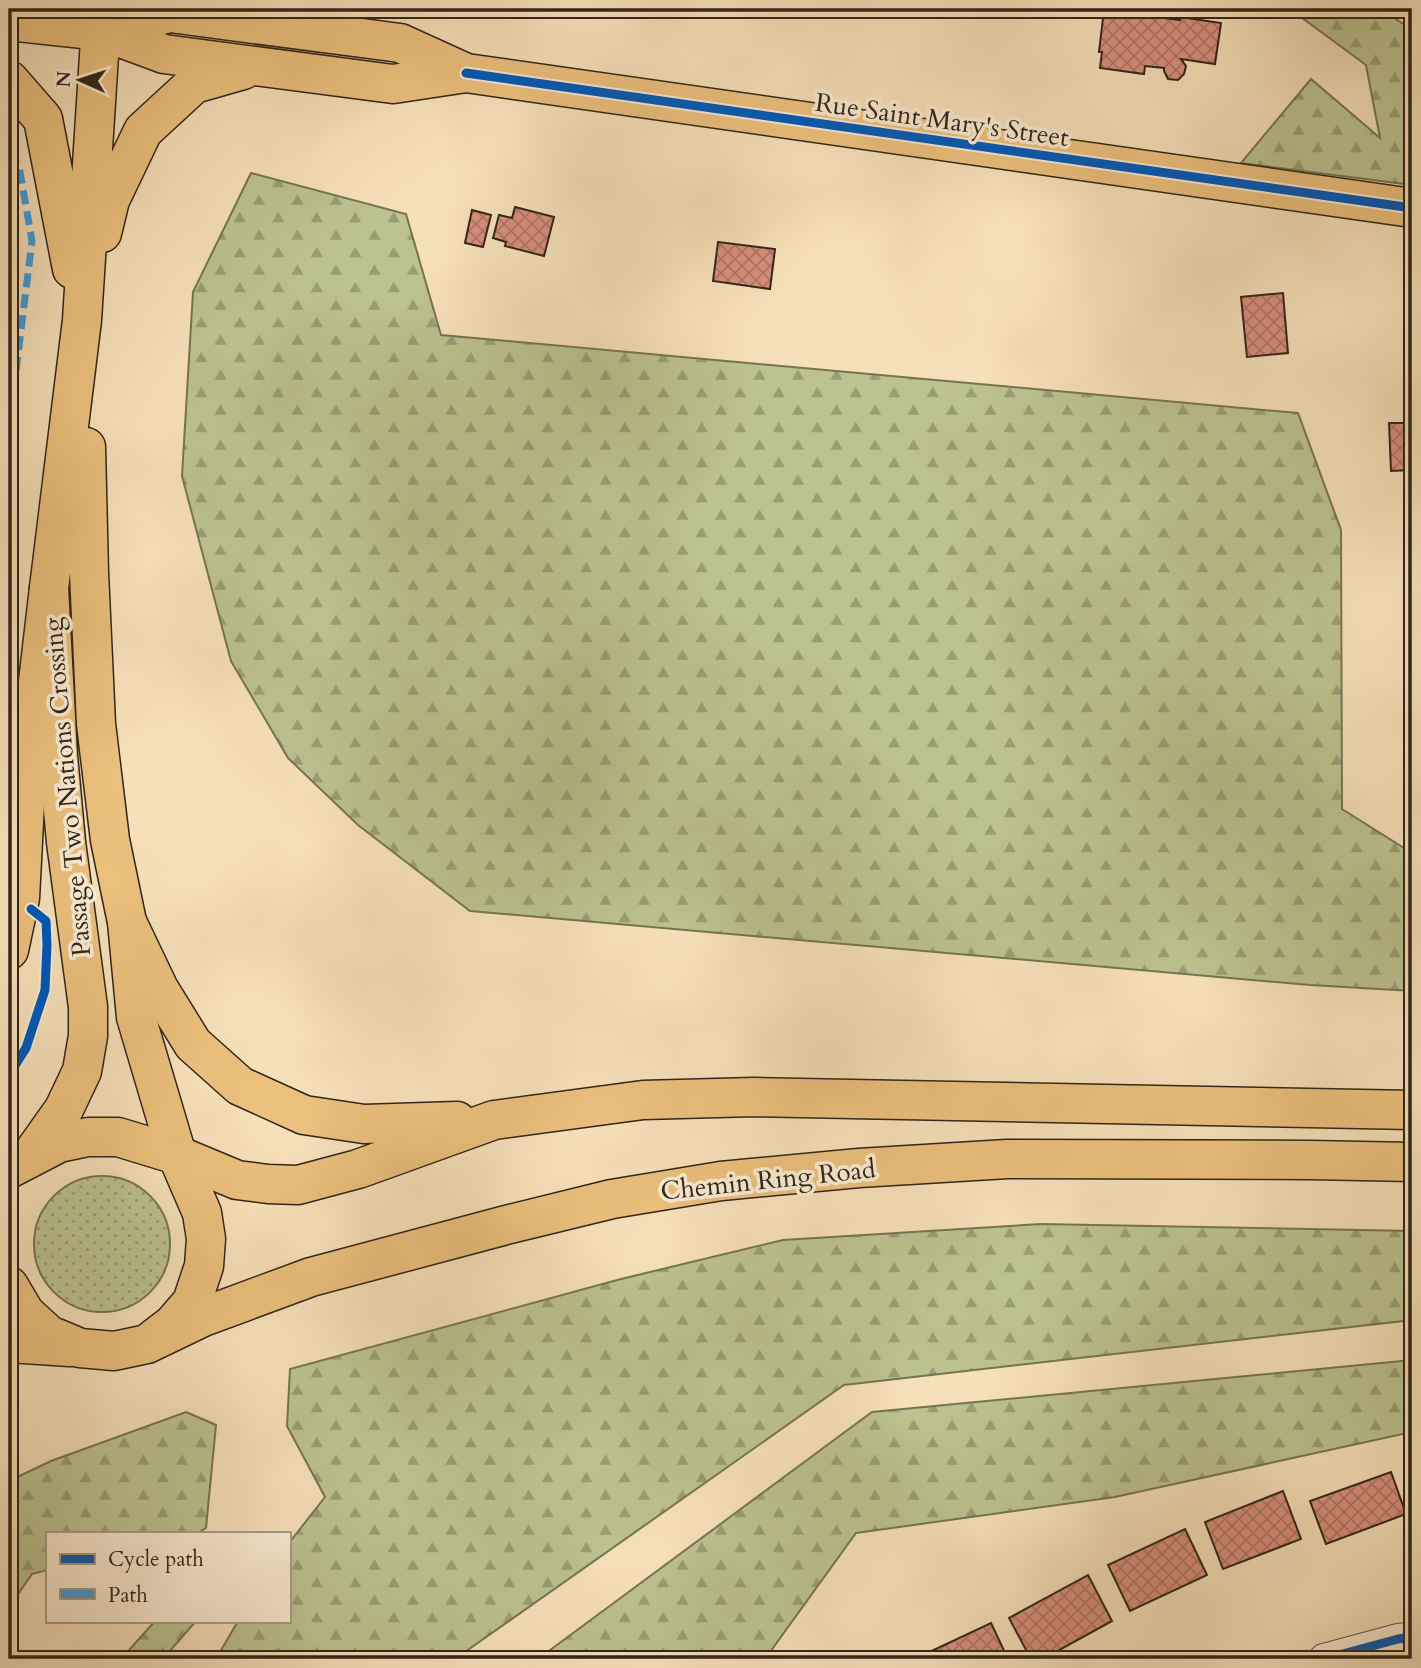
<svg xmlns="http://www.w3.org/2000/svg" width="1421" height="1668" font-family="Cardo,serif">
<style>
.grass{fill:url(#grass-dots);stroke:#767454;stroke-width:2}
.forest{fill:url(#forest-firs);stroke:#767454;stroke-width:2}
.building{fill:url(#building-cross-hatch);stroke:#302519;stroke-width:2}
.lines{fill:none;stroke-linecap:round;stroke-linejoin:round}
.minor-casing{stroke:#625441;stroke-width:32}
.major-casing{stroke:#302519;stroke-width:41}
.highway-casing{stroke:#302519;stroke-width:41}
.minor{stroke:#f9ebd2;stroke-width:30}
.major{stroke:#ebc07d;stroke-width:38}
.highway{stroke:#ebc07d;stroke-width:38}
.quiet{stroke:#3e9cdf;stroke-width:7;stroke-dasharray:14 7;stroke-linecap:butt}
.cycleway-casing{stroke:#f9ebd2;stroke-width:13}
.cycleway{stroke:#0057b8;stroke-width:9}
.labels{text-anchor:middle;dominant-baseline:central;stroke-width:7;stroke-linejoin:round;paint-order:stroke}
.street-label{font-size:26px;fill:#302519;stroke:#f9ebd2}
</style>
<defs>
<pattern id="grass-dots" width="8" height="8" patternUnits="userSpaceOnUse" patternTransform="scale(1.75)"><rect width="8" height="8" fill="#bcc290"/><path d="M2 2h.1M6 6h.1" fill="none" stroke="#999d75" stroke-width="1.8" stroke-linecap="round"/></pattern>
<pattern id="forest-firs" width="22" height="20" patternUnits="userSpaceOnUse" patternTransform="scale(1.75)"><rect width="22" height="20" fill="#bcc290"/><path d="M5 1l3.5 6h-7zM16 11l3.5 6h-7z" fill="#999d75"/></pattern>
<pattern id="building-cross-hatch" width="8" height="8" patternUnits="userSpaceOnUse" patternTransform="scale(1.75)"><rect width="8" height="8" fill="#d88f7d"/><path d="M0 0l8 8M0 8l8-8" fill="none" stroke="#b07566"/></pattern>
</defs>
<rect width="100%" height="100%" fill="#f6e0ba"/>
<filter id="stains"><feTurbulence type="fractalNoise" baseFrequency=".00286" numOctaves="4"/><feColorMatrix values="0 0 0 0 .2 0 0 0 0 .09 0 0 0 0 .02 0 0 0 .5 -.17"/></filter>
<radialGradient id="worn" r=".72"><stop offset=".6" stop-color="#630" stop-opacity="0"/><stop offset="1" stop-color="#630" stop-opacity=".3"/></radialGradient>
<!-- grass -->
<path class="grass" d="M34 1244a68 68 0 1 1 136 0a68 68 0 1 1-136 0Z"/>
<!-- forest -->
<path class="forest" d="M1290 9H1381L1412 30V185L1241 163 1311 79 1380 138 1366 65Z
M251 173 406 214 441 335 1298 413 1341 530 1342 809 1412 853V991L1310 985 470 911 358 825 288 758 231 661 182 476 193 292Z
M1041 1224 1412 1231V1320L844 1385 455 1659H216L238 1621H289V1543L325 1497 287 1426 290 1369 621 1279 783 1240Z
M1412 1360V1432L1115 1497 856 1533 765 1659H538L872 1412Z
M186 1412 216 1425 206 1528 198 1533H47V1570L32 1574 9 1607V1481L51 1461Z
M155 1621H196L163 1659H121Z"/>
<!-- building -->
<path class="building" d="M1104 10 1180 20V17L1221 23 1215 64 1181 59 1186 66 1184 74 1178 80 1168 79 1164 71V68L1145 66 1144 74 1100 68 1102 52H1099Z
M515 207 554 217 544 256 505 246 506 242 493 238 499 215 512 218Z
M472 210 491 215 483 247 465 243Z
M718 242 775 249 770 289 713 281Z
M1283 293 1288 353 1247 357 1241 297Z
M1410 305 1412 306V354L1404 353Z
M1389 423H1408L1411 470 1391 471Z
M1391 1472 1406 1514 1326 1544 1310 1501Z
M1283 1491 1301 1539 1223 1569 1205 1522Z
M1185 1529 1207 1575 1130 1611 1108 1565Z
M1088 1575 1112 1621 1043 1659H1031L1009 1618Z
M991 1623 1008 1659H927L925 1654Z"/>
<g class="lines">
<defs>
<path id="minor" d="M1324 1659 1398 1639 1412 1637"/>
<path id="major" d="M9 21 102 31 164 54 393 84 466 73
M102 31 170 13 400 43 466 73 1412 208
M9 80 43 119 72 269
M102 233 110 200 143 131 194 84 243 70
M86 447 89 573 96 724 110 840 127 922 136 1017 177 1155
M30 1157 64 1109 82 1071 88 1036V1007L66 842 58 755 49 588 82 320 102 9"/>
<path id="highway" d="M127 922 159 989 193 1044 240 1086 304 1115 364 1124 457 1121
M9 950 20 898 26 784 49 588
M9 1169 59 1143 88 1137H118L177 1155 237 1180 268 1184 298 1185 358 1169 494 1120 643 1100 754 1097 1412 1110
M9 1286 25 1313 49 1335 80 1348 114 1351 147 1344 173 1324 192 1302 204 1266 206 1239 202 1213 177 1155
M9 1343 70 1347
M147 1344 203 1317 311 1277 506 1225 612 1199 721 1181 859 1168 1007 1159 1310 1160 1412 1162"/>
</defs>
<!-- minor casing -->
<use href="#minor" class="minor-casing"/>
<!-- major casing -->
<use href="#major" class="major-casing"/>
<!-- highway casing -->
<use href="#highway" class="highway-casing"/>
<!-- minor -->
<use href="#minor" class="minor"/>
<!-- major -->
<use href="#major" class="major"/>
<!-- highway -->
<use href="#highway" class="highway"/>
<!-- quiet -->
<path class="quiet" d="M9 152 19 166 32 241 9 427"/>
<defs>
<path id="cycleway" d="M466 73 1412 208
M9 1075 26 1048 45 990 47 945 46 921 31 909
M1324 1659 1398 1639 1412 1637"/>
</defs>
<!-- cycleway casing -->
<use href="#cycleway" class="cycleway-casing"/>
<!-- cycleway -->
<use href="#cycleway" class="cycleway"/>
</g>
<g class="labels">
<!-- street labels -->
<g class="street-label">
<text transform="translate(942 120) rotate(8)">Rue Saint Mary's Street</text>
<text transform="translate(67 787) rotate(-95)">Passage Two Nations Crossing</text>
<text transform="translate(768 1180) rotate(-6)">Chemin Ring Road</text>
</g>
</g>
<!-- margin -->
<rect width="1421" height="1668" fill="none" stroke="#f6e0ba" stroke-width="35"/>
<rect x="10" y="10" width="1400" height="1647" fill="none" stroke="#302519" stroke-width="3.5"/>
<rect x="18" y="18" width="1386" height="1633" fill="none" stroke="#302519" stroke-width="2"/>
<!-- legend -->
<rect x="46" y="1532" width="245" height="91" fill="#f9ebd2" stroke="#a99c88" stroke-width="2"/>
<rect x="60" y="1554" width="35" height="10" fill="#0057b8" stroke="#a99c88" stroke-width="2"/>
<text x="108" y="1566" font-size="21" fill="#302519">Cycle path</text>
<rect x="60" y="1589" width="35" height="10" fill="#3e9cdf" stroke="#a99c88" stroke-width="2"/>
<text x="108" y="1602" font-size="21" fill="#302519">Path</text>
<!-- north arrow -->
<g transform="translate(80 80) rotate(273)" stroke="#f9ebd2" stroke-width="5" paint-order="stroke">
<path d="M0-5L12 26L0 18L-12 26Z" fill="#302519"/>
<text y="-10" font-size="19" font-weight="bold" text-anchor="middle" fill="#302519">N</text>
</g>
<rect width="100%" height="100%" filter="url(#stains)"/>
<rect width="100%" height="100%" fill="url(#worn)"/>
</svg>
